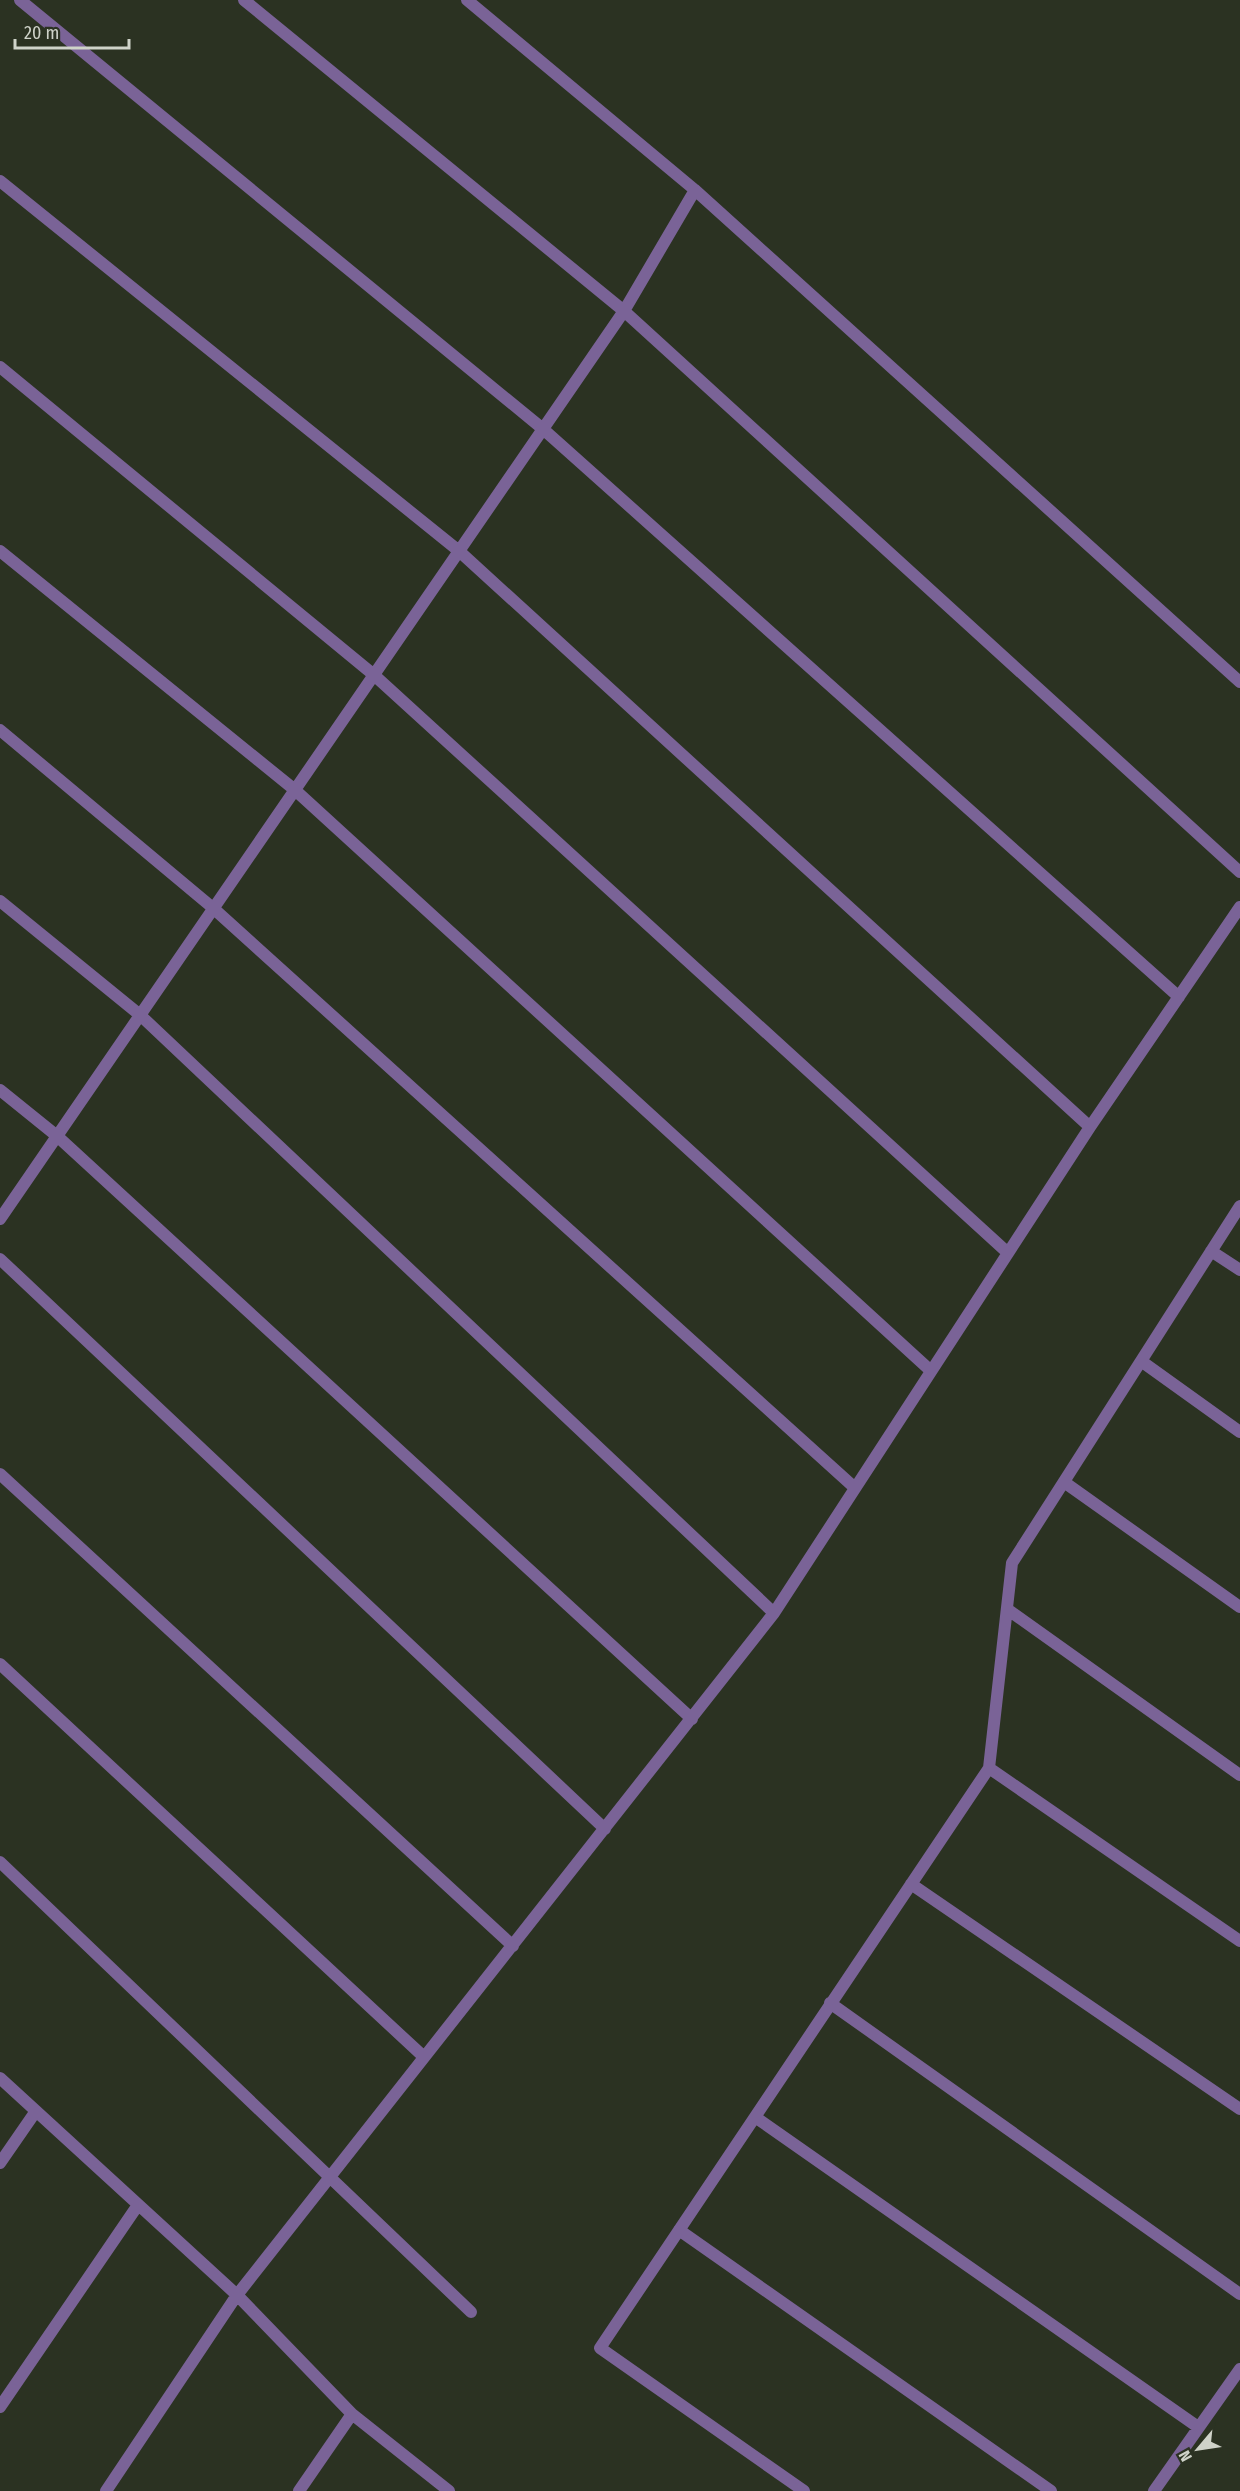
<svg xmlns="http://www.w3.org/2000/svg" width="1240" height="2491" font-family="'Fira Sans Condensed',sans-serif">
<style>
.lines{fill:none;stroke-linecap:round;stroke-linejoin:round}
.minor{stroke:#7a6397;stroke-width:12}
</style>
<rect width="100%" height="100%" fill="#2b3222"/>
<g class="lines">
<!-- minor -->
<path class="minor" d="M20 0 543 429 1179 997
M244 0 624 311 1240 872
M467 0 695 190
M0 181 459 551 1090 1127
M0 367 374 675 1008 1253
M0 551 295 790 931 1371
M0 730 213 908 855 1488
M0 901 140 1015 774 1613
M0 1090 57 1136 692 1719
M0 1219 624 311 695 190 1240 682
M1211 1251 1240 1270
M0 1259 605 1829
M1141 1361 1240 1432
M0 1474 513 1946
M1064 1482 1240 1607
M1007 1609 1240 1775
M0 1664 424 2057
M989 1768 1240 1941
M0 1862 471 2312
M911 1884 1240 2109
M830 2003 1240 2294
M0 2078 237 2295 106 2491
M755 2117 1198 2427
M0 2163 36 2111
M679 2230 1051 2491
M0 2407 138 2205
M352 2414 449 2491
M299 2491 352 2414 237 2295 774 1613 1090 1127 1240 907
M804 2491 600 2348 989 1768 1012 1563 1240 1206
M1154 2491 1240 2369"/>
</g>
<!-- north arrow -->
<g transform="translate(1198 2449) rotate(241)" stroke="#2b3222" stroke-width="4.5" paint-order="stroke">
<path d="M0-4.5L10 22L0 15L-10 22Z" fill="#cfd3c9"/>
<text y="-9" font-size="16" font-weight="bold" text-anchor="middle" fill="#cfd3c9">N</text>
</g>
<!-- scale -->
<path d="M15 39v9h114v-9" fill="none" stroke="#cfd3c9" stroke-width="3"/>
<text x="24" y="39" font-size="18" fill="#cfd3c9" stroke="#2b3222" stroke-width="4.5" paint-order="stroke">20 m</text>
</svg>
